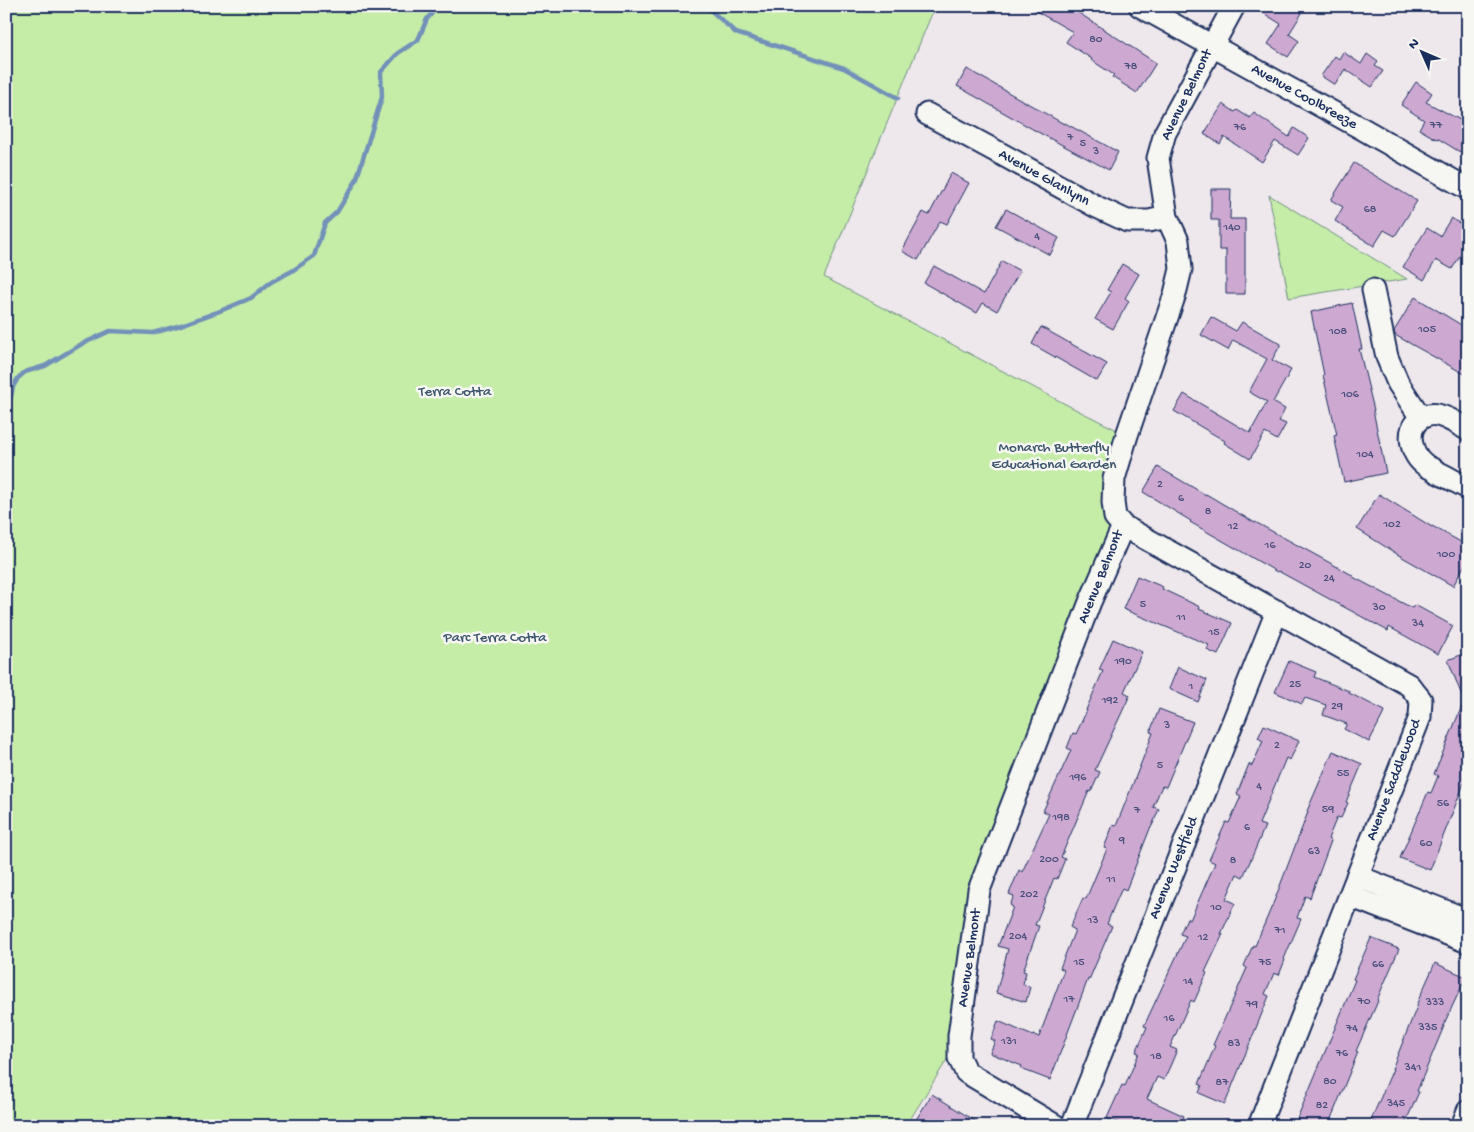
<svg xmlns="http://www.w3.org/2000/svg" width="1474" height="1132" font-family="'Gochi Hand',sans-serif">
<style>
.green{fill:#c5eda7;stroke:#708e82}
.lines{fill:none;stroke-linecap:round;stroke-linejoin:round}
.stream{stroke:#7291b9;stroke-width:4.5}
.building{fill:#cda9d2;stroke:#1b2f5e}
.minor-casing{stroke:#1b2f5e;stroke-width:25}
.minor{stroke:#f6f6f2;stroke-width:21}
.labels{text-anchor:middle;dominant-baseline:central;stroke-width:5;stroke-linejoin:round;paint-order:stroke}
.number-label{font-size:12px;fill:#484e7b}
.street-label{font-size:15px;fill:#1b2f5e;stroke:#f6f6f2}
.park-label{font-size:15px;fill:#3d556d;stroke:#f6f6f2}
</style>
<rect width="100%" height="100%" fill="#eee7ec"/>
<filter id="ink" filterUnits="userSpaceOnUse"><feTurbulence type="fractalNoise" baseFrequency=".02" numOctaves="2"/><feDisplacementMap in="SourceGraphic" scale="10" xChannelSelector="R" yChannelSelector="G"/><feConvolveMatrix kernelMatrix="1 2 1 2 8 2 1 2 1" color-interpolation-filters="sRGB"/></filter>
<g filter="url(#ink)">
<!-- green -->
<path class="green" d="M6 6H935L824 277 1071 407 1127 435 1115 517 979 890 959 1036 945 1063 906 1126H6Z
M1269 195 1407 279 1289 298Z"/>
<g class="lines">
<!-- stream -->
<path class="stream" d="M706 6 736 33 844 68 898 98
M6 408 10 401 13 387 18 378 25 372 45 366 80 345 110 331 153 333 181 325 220 311 251 298 271 282 292 271 314 256 325 223 337 212 356 181 382 97 381 72 398 53 418 40 427 19 438 6"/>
</g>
<!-- building -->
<path class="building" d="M1027 6H1068L1156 63 1137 93 1112 77 1114 75 1091 60 1092 59 1066 42 1073 32Z
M1252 6H1292L1302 13 1289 34 1299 41 1288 57 1268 44 1281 24Z
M1343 52 1361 64 1367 54 1378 62 1375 66 1383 71 1372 87 1345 69 1335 85 1321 76 1335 56 1339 59Z
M967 69 1064 124 1065 123 1118 152 1109 170 1036 131 957 86Z
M1416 82 1432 93 1426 102 1468 124V140L1460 152 1437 138 1436 139 1419 129 1424 120 1401 105Z
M1223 104 1235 112 1237 110 1250 118 1254 113 1289 137 1294 128 1309 138 1298 155 1275 141 1262 162 1224 137 1220 144 1204 134Z
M1354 163 1417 201 1395 236 1384 230 1374 246 1335 221 1343 207 1331 200Z
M951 173 969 183 947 224 940 221 918 260 902 251 923 212 929 215Z
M1211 189H1231L1230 219H1245V294H1226V250H1219V220H1211Z
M1006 209 1059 238 1050 255 996 226Z
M1451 218 1468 228V243L1452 269 1436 260 1424 280 1403 267 1427 228 1440 236Z
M1002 261 1020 271 997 311 983 303 977 313 924 283 934 266 984 294Z
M1122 264 1139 274 1125 298 1129 301 1113 329 1095 319 1111 292 1107 290Z
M1415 297 1468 329V376L1395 335 1394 331Z
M1352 303 1362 349H1359L1374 410H1373L1386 473 1344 482 1334 436 1337 435 1323 375H1324L1311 312Z
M1211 317 1236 331 1242 322 1281 344 1272 360 1291 370 1273 402 1285 409 1279 421 1286 424 1277 440 1265 433 1250 459 1224 443 1225 441 1174 411 1184 394 1250 433 1267 402 1249 392 1267 359 1233 340 1228 350 1201 335Z
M1041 327 1107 364 1097 381 1032 344Z
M1158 467 1206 495V494L1255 523V522L1354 576 1353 577 1412 608 1415 605 1453 626 1438 654 1389 627 1388 631 1278 571 1277 572 1190 522 1191 521 1143 492Z
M1379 494 1432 527V526L1468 546V559L1453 586 1397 554 1357 529Z
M1137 576 1163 587 1162 589 1200 607 1199 609 1232 623 1218 655 1207 650 1209 645 1123 609Z
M1113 639 1142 652 1124 692 1130 695 1095 770 1100 772 1091 792 1089 791 1061 857 1065 859 1057 879 1054 878 1035 925 1039 926 1023 971 1026 972 1023 984 1030 987 1026 1002 996 993 1008 949 998 946 1013 907 1010 905 1014 896 1009 894 1019 870 1022 872 1049 814 1043 811 1071 750 1067 748 1073 733 1076 734 1087 710H1086L1103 671 1099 670Z
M1468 652V773L1430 870 1400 858 1428 792 1431 793 1438 776 1434 774 1464 701 1448 660Z
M1289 661 1316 672 1314 677 1349 691V693L1385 711 1369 742 1344 729 1347 724 1323 715 1326 705 1305 698 1302 704 1275 692Z
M1178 667 1207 680 1198 702 1169 689Z
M1159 709 1193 722 1166 787 1162 786 1153 807 1159 809 1152 826H1151L1126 890 1122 888 1112 911 1107 924 1112 926 1089 980 1088 979 1050 1080 1021 1069 1022 1066 990 1053 995 1041 991 1039 998 1021 1033 1036 1034 1035 1039 1037 1064 970 1060 968 1075 930 1070 927 1083 898 1086 899 1107 849 1104 848 1113 825 1116 826 1136 776 1153 733 1150 732Z
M1264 725 1299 741 1290 760 1286 758 1259 824 1265 826 1252 857 1243 877 1237 874 1226 899 1235 903 1221 934H1223L1205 972 1207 973 1194 1002 1191 1000 1170 1047 1177 1050 1164 1080 1157 1077 1147 1099 1184 1116 1180 1126H1126L1107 1118 1122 1085 1125 1086 1139 1053 1136 1052 1147 1027 1144 1026 1186 936 1180 934 1187 918 1190 920 1215 863 1209 860 1226 822 1229 823 1241 796 1237 794 1249 764 1252 766 1263 741 1258 738Z
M1333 751 1362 764 1346 802 1348 803 1341 818 1337 817 1328 839 1331 841 1310 898 1305 896 1297 918 1301 919 1284 959 1285 960 1279 975 1274 973 1265 994 1269 996 1225 1104 1199 1093 1202 1085 1199 1084 1215 1046 1213 1045 1247 968 1244 966 1253 945 1255 946 1275 899 1308 812 1307 811Z
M1371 938 1399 949 1377 1000 1378 1001 1356 1051 1358 1052 1328 1126H1294L1355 980 1353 979Z
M1435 963 1466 977 1443 1026H1444L1417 1091 1419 1092 1404 1126H1385L1371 1120 1393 1069H1392L1418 1004 1417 1003Z
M932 1094 983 1126H912Z"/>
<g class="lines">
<defs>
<path id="minor" d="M1140 6 1361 128 1468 189
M927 114 1003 155 1097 207 1127 221H1149L1167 217
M1373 290 1387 357 1398 383 1421 418
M1468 430C1458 424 1440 412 1429 415 1404 420 1408 452 1424 464 1427 467 1433 469 1437 472 1447 477 1458 483 1468 488
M1123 526 1409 685 1421 700 1420 717 1259 1126
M1357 876 1468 920
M1350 896 1468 942
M1056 1126 966 1072 959 1058V1036L979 890 1090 602 1123 526 1115 517 1113 502 1114 479 1127 435 1175 294 1181 269 1178 241 1167 217 1158 158 1165 133 1234 6
M1072 1126 1277 611
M1462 1126 1468 1111"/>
</defs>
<!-- minor casing -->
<use href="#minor" class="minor-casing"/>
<!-- minor -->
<use href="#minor" class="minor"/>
</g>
</g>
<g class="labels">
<!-- number labels -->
<g class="number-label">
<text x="1096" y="40">80</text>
<text x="1131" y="67">78</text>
<text x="1436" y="126">77</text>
<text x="1240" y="128">76</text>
<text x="1070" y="138">7</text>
<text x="1083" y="144">5</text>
<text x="1096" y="152">3</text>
<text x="1370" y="210">68</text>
<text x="1232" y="228">140</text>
<text x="1037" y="237">4</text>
<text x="1427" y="330">105</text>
<text x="1338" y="332">108</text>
<text x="1350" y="395">106</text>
<text x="1365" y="455">104</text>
<text x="1160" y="485">2</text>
<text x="1181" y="499">6</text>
<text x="1208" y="512">8</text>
<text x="1392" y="525">102</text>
<text x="1233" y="527">12</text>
<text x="1270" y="546">16</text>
<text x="1446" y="555">100</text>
<text x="1305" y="566">20</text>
<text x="1329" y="579">24</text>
<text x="1143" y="605">5</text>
<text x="1379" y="608">30</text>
<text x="1181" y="618">11</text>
<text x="1418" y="624">34</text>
<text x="1214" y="633">15</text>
<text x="1123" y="662">190</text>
<text x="1295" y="685">25</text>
<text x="1191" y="687">1</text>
<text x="1110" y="701">192</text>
<text x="1337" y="707">29</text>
<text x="1167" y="726">3</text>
<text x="1277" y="746">2</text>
<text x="1160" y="766">5</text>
<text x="1343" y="774">55</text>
<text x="1078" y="778">196</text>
<text x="1259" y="787">4</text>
<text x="1443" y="804">56</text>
<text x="1328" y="810">59</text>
<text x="1137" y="811">7</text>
<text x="1061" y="818">198</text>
<text x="1247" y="828">6</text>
<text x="1122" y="841">9</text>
<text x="1426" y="844">60</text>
<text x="1314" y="852">63</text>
<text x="1049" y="860">200</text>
<text x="1233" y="861">8</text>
<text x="1111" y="880">11</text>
<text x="1029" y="895">202</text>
<text x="1216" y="908">10</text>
<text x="1093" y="921">13</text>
<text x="1280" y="931">71</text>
<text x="1018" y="937">204</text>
<text x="1203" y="938">12</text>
<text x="1079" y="963">15</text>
<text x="1265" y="963">75</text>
<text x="1378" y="965">66</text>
<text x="1188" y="982">14</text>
<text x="1069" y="1000">17</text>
<text x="1364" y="1002">70</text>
<text x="1435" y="1003">333</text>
<text x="1252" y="1005">79</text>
<text x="1169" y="1019">16</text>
<text x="1428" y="1028">335</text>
<text x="1352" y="1029">74</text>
<text x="1009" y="1042">131</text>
<text x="1234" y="1044">83</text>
<text x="1342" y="1054">76</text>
<text x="1156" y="1057">18</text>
<text x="1413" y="1068">341</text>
<text x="1330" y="1082">80</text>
<text x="1222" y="1083">87</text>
<text x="1396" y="1104">345</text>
<text x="1322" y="1106">82</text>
</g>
<!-- street labels -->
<g class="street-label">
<text transform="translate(1187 95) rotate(-64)">Avenue Belmont</text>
<text transform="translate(1304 97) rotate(29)">Avenue Coolbreeze</text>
<text transform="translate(1044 178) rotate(29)">Avenue Glanlynn</text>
<text transform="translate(1101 577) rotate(-68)">Avenue Belmont</text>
<text transform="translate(1394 780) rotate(-69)">Avenue Saddlewood</text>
<text transform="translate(1174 868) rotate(-68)">Avenue Westfield</text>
<text transform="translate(970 958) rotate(-82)">Avenue Belmont</text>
</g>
<!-- park labels -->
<g class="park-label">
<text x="455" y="392">Terra Cotta</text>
<text x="1054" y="448">Monarch Butterfly<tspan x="1054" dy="17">Educational Garden</tspan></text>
<text x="495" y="638">Parc Terra Cotta</text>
</g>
</g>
<!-- margin -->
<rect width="1474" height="1132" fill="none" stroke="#f6f6f2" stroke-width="25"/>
<rect x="12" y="12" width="1449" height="1107" fill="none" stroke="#1b2f5e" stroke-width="2" filter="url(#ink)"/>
<!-- north arrow -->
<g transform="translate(1422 52) rotate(315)" stroke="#f6f6f2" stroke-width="4" paint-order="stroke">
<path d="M0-4L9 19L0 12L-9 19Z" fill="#1b2f5e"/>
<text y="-8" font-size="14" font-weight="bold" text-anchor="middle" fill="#1b2f5e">N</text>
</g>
</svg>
